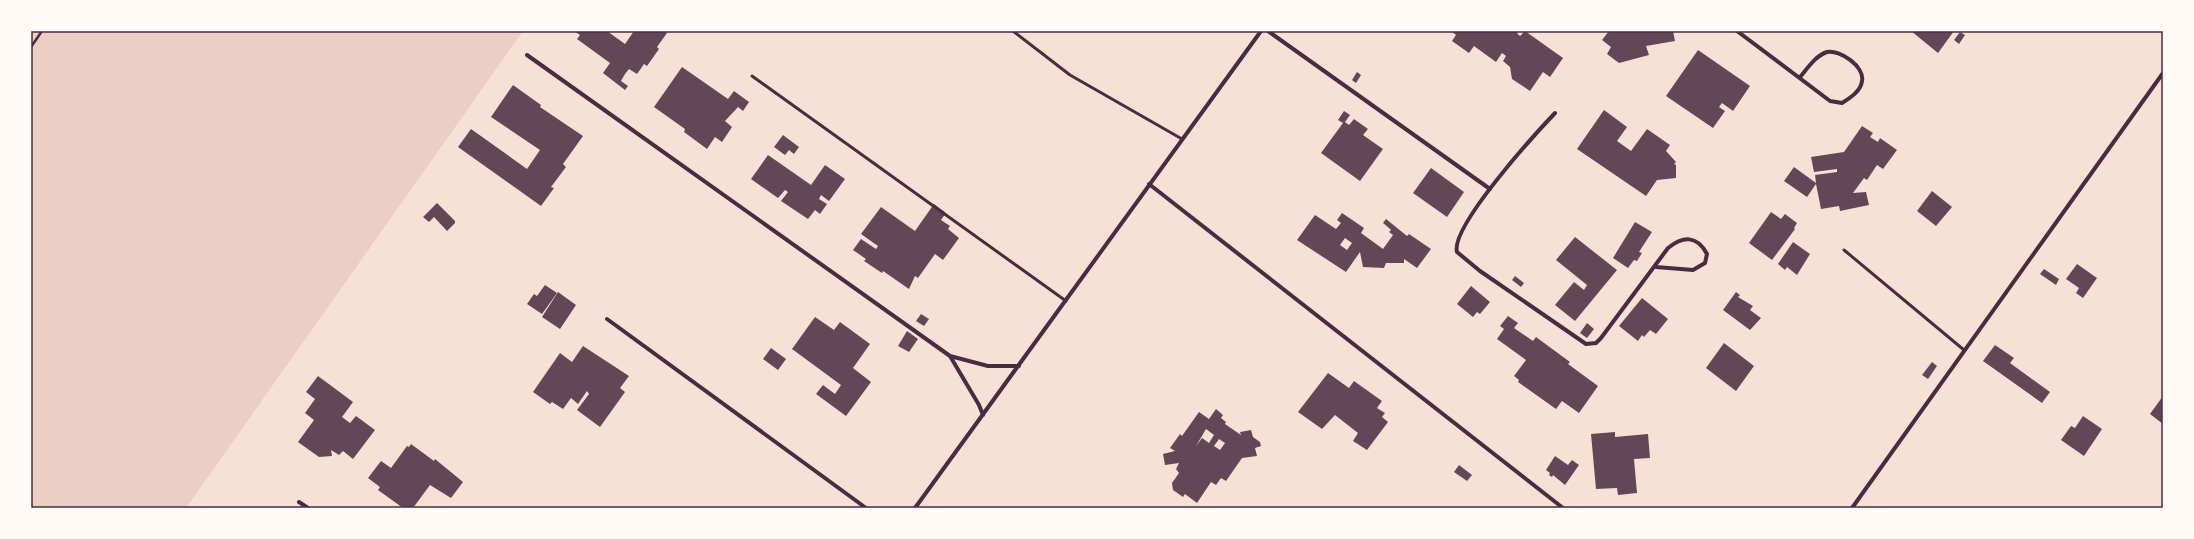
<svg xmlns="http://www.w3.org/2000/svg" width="2194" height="539" font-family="'Alegreya Sans',sans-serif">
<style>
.green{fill:#ebcfc5}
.building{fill:#644757;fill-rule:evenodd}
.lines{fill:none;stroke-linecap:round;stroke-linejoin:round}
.path{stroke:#4a2c40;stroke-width:2.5}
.service{stroke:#4a2c40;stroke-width:3}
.minor{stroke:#4a2c40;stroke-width:4}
.neatline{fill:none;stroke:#4a2c40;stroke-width:1.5}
</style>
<rect width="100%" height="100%" fill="#f7e1d7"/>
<!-- green -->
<path class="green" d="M31 31H523L186 508H31Z"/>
<!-- building -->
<path class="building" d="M574 31H607L625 44 634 31H664L667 33 657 47 659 49 647 66 644 64 637 74 629 69 625 74 621 81 628 86 625 90 603 73 610 63 577 39 580 35Z
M1451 31H1518L1517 33 1520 36 1525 31 1563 58 1550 77 1543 72 1530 91 1512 79 1510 67 1503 61 1506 56 1502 53 1496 62 1474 46 1469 53 1452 41 1456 35Z
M1609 31H1673L1675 41 1646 46 1649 55 1619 63 1607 54 1611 47 1602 40Z
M1911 31H1954L1938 53Z
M1960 32 1965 35 1959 44 1954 40Z
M1698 50 1750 86 1733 111 1722 103 1719 107 1725 111 1713 128 1666 96Z
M682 67 728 99 734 91 749 102 743 111 738 107 725 121 732 127 722 142 715 137 707 149 684 132 685 129 654 107Z
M1357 72 1361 75 1356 83 1352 80Z
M513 85 541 105 540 107 583 136 563 164 566 167 551 187 554 188 541 206 458 147 471 129 527 169 540 150 491 117Z
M1604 110 1627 127 1617 141 1631 151 1647 129 1670 145 1666 151 1676 162 1674 164 1676 165V178L1657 180 1646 196 1577 149Z
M1344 111 1350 115 1345 122 1349 125 1354 119 1368 129 1363 135 1383 149 1360 181 1321 153 1343 123 1338 120Z
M1862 126 1873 133 1870 137 1878 142 1880 138 1897 150 1883 169 1877 165 1867 180 1864 178 1853 193 1866 192 1869 205 1840 211 1839 206 1821 209 1816 184 1807 197 1784 181 1794 167 1816 183 1815 175 1837 172V169L1814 172 1811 157 1844 152Z
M783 135 799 147 794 154 789 150 785 155 774 147Z
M768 155 811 185 825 165 845 179 829 201 821 195 819 199 827 204 820 214 815 210 808 219 781 201 788 192 785 190 778 198 751 179Z
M1431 168 1464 192 1447 217 1413 193Z
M1932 191 1952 207 1936 226 1917 211Z
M437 203 455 221V223L447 231 434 217 429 222 423 217Z
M934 204 946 213 941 220 950 226 948 229 959 238 943 260 935 254 918 278 915 276 909 289 883 271 882 273 864 261 866 259 853 250 861 239 876 249 878 246 861 234 881 207 915 231Z
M1771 212 1781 219 1785 214 1797 223 1794 228 1795 229 1772 260 1749 243Z
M1342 213 1364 228 1361 233 1383 249 1393 235 1389 232 1391 230 1389 228 1383 223 1386 219 1407 236 1409 234 1431 249 1417 268 1404 259V263H1386L1384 268 1363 267 1360 252 1346 272 1297 240 1315 215 1336 229 1341 223 1337 220ZM1345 238 1352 243 1347 250 1340 245Z
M1635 222 1652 232 1639 252 1642 253 1637 261 1634 260 1628 268 1613 258Z
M1575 237 1617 270 1575 321 1555 305 1574 282 1584 290 1587 285 1556 260Z
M1793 242 1810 254 1797 275 1787 267 1785 270 1778 264Z
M2077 264 2097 278 2083 298 2076 293 2079 288 2066 279Z
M2044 269 2059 279 2056 285 2040 274Z
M1515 276 1524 283 1521 287 1512 280Z
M545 285 557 293 542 314 527 304 534 294 537 296Z
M1471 286 1490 302 1480 314 1477 312 1473 317 1457 304Z
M558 292 576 305 560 329 542 317Z
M1736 292 1740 295 1738 297 1753 306 1750 310 1761 318 1750 330 1723 310Z
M1642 298 1668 319 1656 334 1650 330 1644 337 1642 335 1638 341 1619 326Z
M921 314 929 319 924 326 916 321Z
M1508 316 1518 323 1514 328 1533 341 1536 337 1570 362 1568 364 1598 386 1579 413 1562 401 1556 409 1518 382 1519 380 1514 376 1526 360 1497 339 1504 329 1500 326Z
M815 317 834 330 840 322 870 344 853 368 871 382 846 416 816 394 823 385 835 394 841 385 792 349Z
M1587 323 1594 329 1587 338 1580 333Z
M907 331 918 339 909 352 898 346Z
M1724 343 1754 366 1736 391 1706 368Z
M1995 345 2014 358 2010 363 2050 392 2042 403 1983 361Z
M583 346 629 376 620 388 625 392 600 427 577 410 589 394 587 391 578 404 571 398 563 409 552 402 550 404 533 392 560 353 572 362Z
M771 348 786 359 778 370 763 359Z
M1932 362 1937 366 1928 379 1922 375Z
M1328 373 1349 388 1354 381 1382 401 1377 408 1385 413 1382 417 1388 422 1367 450 1353 441 1358 433 1335 415 1322 429 1298 412Z
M318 376 353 402 342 417 350 423 356 416 375 430 353 459 343 451 339 455 331 450 332 456 319 457 298 442 314 420 305 413 315 399 306 392Z
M2163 396V424L2150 414Z
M1216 409 1223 415 1221 418 1226 422 1225 424 1241 435 1240 432 1251 430 1253 437 1260 442 1261 446 1255 448 1257 456 1242 458 1226 481 1221 478 1216 485 1211 482 1197 503 1185 494 1183 497 1173 490 1172 483 1179 473 1176 469 1179 463 1165 465 1163 454 1175 451 1170 448 1180 434 1182 436 1199 412 1209 419ZM1206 429 1214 435 1209 443 1202 438 1196 446ZM1219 439 1225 443 1220 450 1214 446Z
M2083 416 2102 429 2084 456 2061 440 2071 426 2075 428Z
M1615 432V437L1648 434 1650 458 1634 459 1637 493 1618 495 1617 488 1596 489 1591 434Z
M411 444 434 461 435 459 463 482 451 498 430 485 413 508H403L378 490 380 487 368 478 381 461 391 468 407 446 409 447Z
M1555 456 1568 465 1572 460 1579 465 1565 485 1553 475 1552 477 1549 475 1550 473 1546 470Z
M1459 465 1472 475 1467 481 1454 472Z"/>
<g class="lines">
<!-- path -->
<path class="path" d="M31 47 42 31"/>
<!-- service -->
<path class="service" d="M1013 31 1070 75 1182 139
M752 76 1066 301
M1844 250 1964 350"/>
<!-- minor -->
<path class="minor" d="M1268 31 1490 189
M1737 31 1830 101 1842 103C1850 98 1861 91 1862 81 1865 67 1840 49 1827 52 1815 56 1807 69 1800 77
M527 55 950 356 988 366H1019
M1555 113C1536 133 1450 227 1457 252L1480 271 1586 344 1596 343 1601 338 1668 248C1683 236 1697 235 1707 254L1705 263 1693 270 1656 267
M1149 184 1563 508
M607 319 866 508
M950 356 979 405 983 415
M299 502 308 508
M915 508 1261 31
M1852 508 2163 73"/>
</g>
<!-- border -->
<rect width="2194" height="539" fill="none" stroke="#fffaf5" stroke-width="64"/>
<rect x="32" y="32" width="2130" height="475" class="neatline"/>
</svg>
